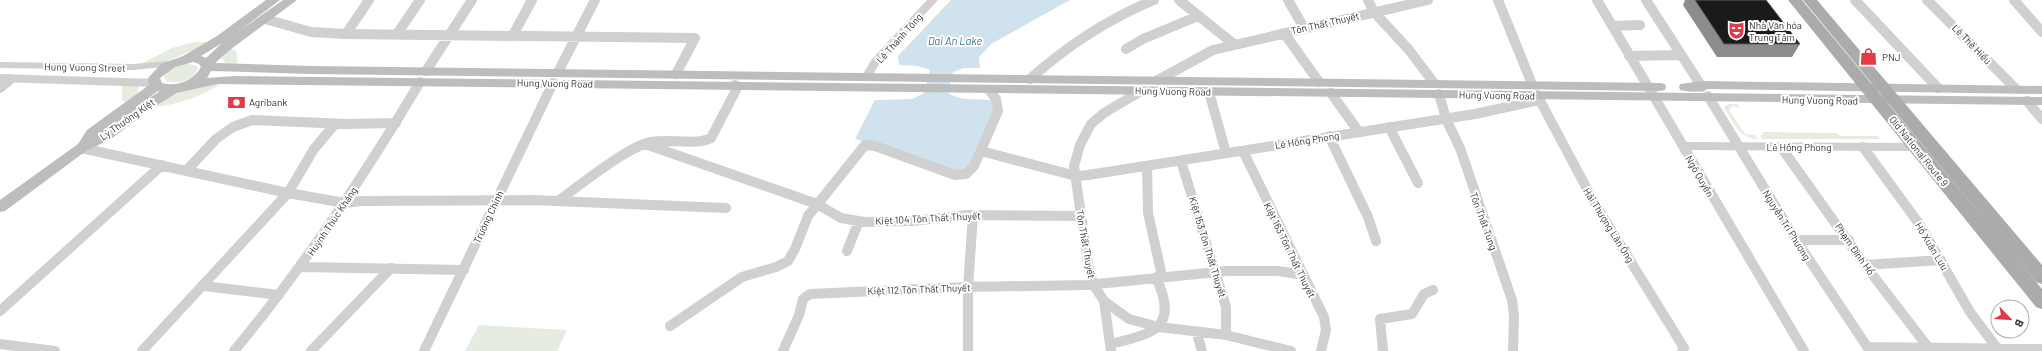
<svg xmlns="http://www.w3.org/2000/svg" width="2042" height="351" font-family="Barlow,sans-serif">
<style>
.green{fill:#e6ecdf}
.water{fill:#cfe2ee}
.lines{fill:none;stroke-linecap:round;stroke-linejoin:round}
.minor{stroke:#d0d0d0;stroke-width:10}
.tertiary{fill:#d0d0d0;fill-rule:evenodd}
.secondary{fill:#bdbdbd;fill-rule:evenodd}
.primary{fill:#ababab;fill-rule:evenodd}
.wall{fill:#8c8c8c}
.building{fill:#1a1a1a;stroke:#5f5f5f}
.labels{text-anchor:middle;dominant-baseline:central;stroke-width:4;stroke-linejoin:round;paint-order:stroke}
.street-label{font-size:10px;fill:#333;stroke:#fff}
.poi-label{font-size:10px;fill:#333;stroke:#fff;text-anchor:start}
.water-label{font-size:11px;font-style:italic;fill:#3f7597;stroke:#fff}
</style>
<rect width="100%" height="100%" fill="#fff"/>
<!-- green -->
<path class="green" d="M194 42H212L165 62 139 65 172 48Z
M228 47 236 51 238 60 235 67 226 64 222 58Z
M185 63 197 66 198 68C194 80 177 85 166 81L164 76C168 68 177 66 185 63Z
M225 81C203 96 179 105 152 107 177 91 197 87 225 81Z
M122 84 139 85 138 92 127 104 122 100Z
M1729 104H1737L1740 108 1733 106 1729 110 1745 134 1754 135 1758 139C1740 139 1734 123 1725 109V106Z
M1762 132 1836 133 1841 136H1878L1880 139H1762L1760 135H1763Z
M479 325 567 330 557 351H465Z"/>
<!-- water -->
<path class="water" d="M951 0H1070L991 44 979 57 980 68H964L953 72 948 93C965 103 978 97 994 101L997 106 969 176 855 139 875 100 912 99 924 93 930 70 918 66 899 65 898 56Z"/>
<g class="lines">
<!-- minor -->
<path class="minor" d="M1179 0 1235 45
M1288 0 1304 28
M1368 0 1374 12 1409 50 1434 83
M1498 0 1532 84
M1597 0 1804 351
M1646 0 1702 87
M1855 0 1938 88
M1927 0 2016 89
M2014 0 2042 32
M265 19 311 32 346 34 695 38 676 74
M1612 26 1640 25
M1284 33 1319 82
M346 34 369 0
M397 34 420 0
M513 35 532 0
M1126 49 1143 39 1198 16
M1629 56 1681 55
M426 71 472 0
M558 72 595 0
M1030 79C1067 46 1108 19 1154 0
M1158 80 1213 50 1428 0
M0 88 11 79
M1141 91 1104 113 1091 124 1080 145 1074 166 1088 264 1093 284 1104 301 1129 319 1159 327 1226 335 1291 351
M1209 92 1226 153
M1331 93 1359 132
M1439 94 1446 119 1460 148 1512 300 1514 316 1513 351
M1537 95 1594 202 1684 348 1682 351
M1708 96 1796 240 1870 351
M2027 101 2042 119
M1389 127 1418 183
M1329 136 1368 217 1376 241
M645 144 817 204 841 218 864 222 912 221 967 215 1081 216
M1781 147 1865 265 1931 351
M1863 147 1920 225 1970 312 1997 348
M81 148 288 193 345 203 361 201 532 200 726 208
M981 151 1076 176 1088 175 1475 114 1539 100
M1243 151 1324 317 1326 330 1321 351
M1181 161 1226 307V335
M1147 166 1148 213 1162 276
M187 170 216 139 233 127 252 120 346 124 396 123
M558 201C579 186 628 146 651 142 669 138 696 146 711 138L736 90 735 85
M1796 240H1849
M847 251 859 221
M1865 265 1941 260
M301 267 464 270
M204 286 279 295
M1104 301 1111 351
M0 311 162 165
M670 326 742 277 776 267 788 261 795 249 808 216 865 145 875 146 955 175 966 174 974 166 998 111 996 99 989 90
M1196 331 1202 351
M0 344 55 351
M1111 344C1155 333 1179 328 1156 277
M1868 347 2042 349
M142 351 288 193 314 149 335 124
M234 351C304 267 364 176 420 82
M311 351 391 268
M424 351 553 83
M783 351 799 315 803 299 810 294 964 287 1087 285 1227 271H1278L1304 275
M968 351V287L973 215
M1383 351 1380 319 1412 314 1424 294 1433 290"/>
<!-- tertiary -->
<path class="tertiary" d="M927 0H938L880 63 870 79H862L861 77 872 59Z
M169 61 174 64 173 66 133 70 0 68V62L133 64Z
M0 74 154 79 160 83 154 87 0 82Z
M1683 142 1916 143 1922 147 1916 151 1683 150 1677 146Z"/>
<!-- secondary -->
<path class="secondary" d="M266 0H280L238 32 283 0H297L231 49 215 63 311 66 1660 83 1665 84 1666 87 1665 90 1660 91 311 74 211 71 207 78 234 76 2042 97V105L217 84 177 93 152 108 111 139 86 151 5 211 0 212V200L78 144 87 130 149 85 148 78 161 64 183 56 217 36ZM222 43 206 58 201 56ZM193 62 199 64 201 67C193 81 177 87 162 83L160 78 175 67ZM158 91 159 92 146 100Z
M1702 81 2042 86V94L1707 89C1700 93 1688 92 1680 90L1679 87 1680 84Z"/>
<!-- primary -->
<path class="primary" d="M1788 0H1802L2042 289V309L2036 307Z
M1803 0H1817L2042 265V284L2036 282Z"/>
</g>
<!-- wall -->
<path class="wall" d="M1685 0H1766L1800 44 1792 57H1717L1683 5Z"/>
<!-- building -->
<path class="building" d="M1695 0H1766L1800 44H1724Z"/>
<!-- icons -->
<defs>
<symbol id="theatre-bare" viewBox="-9 -9 18 18"><path d="M-5-5.5Q0-4 5-5.5V0Q5 5 0 6Q-5 5-5 0ZM-3.3-2.5H-1v1.5H-3.3ZM1-2.5H3.3v1.5H1ZM-2.8 1Q0 5.5 2.8 1Z" fill="#e63946" stroke="#fff" stroke-width="2.5" paint-order="stroke"/></symbol>
<symbol id="shop-bare" viewBox="-9 -9 18 18"><path d="M-5-2.5h2.3a2.7 3.5 0 0 1 5.4 0H5L5.5 6h-11ZM-1.5-2.5h3a1.5 2.3 0 0 0-3 0Z" fill="#e63946" stroke="#fff" stroke-width="2.5" paint-order="stroke"/></symbol>
<symbol id="bank-bare" viewBox="-9 -9 18 18"><path d="M-6-4H6V4H-6ZM0-2.3a2.3 2.3 0 1 0 0 4.6a2.3 2.3 0 1 0 0-4.6Z" fill="#e63946" stroke="#fff" stroke-width="2.5" paint-order="stroke"/></symbol>
</defs>
<g fill-rule="evenodd">
<use href="#theatre-bare" x="1724" y="18" width="25" height="25"/>
<use href="#shop-bare" x="1856" y="44" width="25" height="25"/>
<use href="#bank-bare" x="224" y="90" width="25" height="25"/>
</g>
<g class="labels">
<!-- street labels -->
<g class="street-label">
<text transform="translate(1325 23) rotate(-13)">Tôn Thất Thuyết</text>
<text transform="translate(899 38) rotate(-48)">Lê Thánh Tông</text>
<text transform="translate(1972 44) rotate(46)">Lê Thế Hiếu</text>
<text transform="translate(85 67) rotate(1)">Hung Vuong Street</text>
<text transform="translate(555 83) rotate(1)">Hung Vuong Road</text>
<text transform="translate(1173 91) rotate(1)">Hung Vuong Road</text>
<text transform="translate(1497 95) rotate(1)">Hung Vuong Road</text>
<text transform="translate(1820 100) rotate(1)">Hung Vuong Road</text>
<text transform="translate(127 119) rotate(-35)">Lý Thường Kiệt</text>
<text transform="translate(1307 140) rotate(-9)">Lê Hồng Phong</text>
<text x="1799" y="147">Lê Hồng Phong</text>
<text transform="translate(1919 151) rotate(51)">Old National Route 9</text>
<text transform="translate(1700 176) rotate(60)">Ngô Quyền</text>
<text transform="translate(488 217) rotate(-65)">Trường Chinh</text>
<text transform="translate(928 218) rotate(-3)">Kiệt 104 Tôn Thất Thuyết</text>
<text transform="translate(332 221) rotate(-56)">Huỳnh Thúc Kháng</text>
<text transform="translate(1484 221) rotate(70)">Tôn Thất Tùng</text>
<text transform="translate(1609 225) rotate(58)">Hải Thượng Lãn Ông</text>
<text transform="translate(1787 225) rotate(58)">Nguyễn Tri Phương</text>
<text transform="translate(1086 244) rotate(80)">Tôn Thất Thuyết</text>
<text transform="translate(1932 246) rotate(59)">Hồ Xuân Lưu</text>
<text transform="translate(1208 247) rotate(73)">Kiệt 153 Tôn Thất Thuyết</text>
<text transform="translate(1855 249) rotate(55)">Phạm Đình Hổ</text>
<text transform="translate(1290 250) rotate(64)">Kiệt 163 Tôn Thất Thuyết</text>
<text transform="translate(919 289) rotate(-2)">Kiệt 112 Tôn Thất Thuyết</text>
</g>
<!-- poi labels -->
<g class="poi-label">
<text x="1749" y="25">Nhà Văn hóa<tspan x="1749" dy="12">Trung Tâm</tspan></text>
<text x="1882" y="57">PNJ</text>
<text x="249" y="102">Agribank</text>
</g>
<!-- water labels -->
<g class="water-label">
<text x="955" y="40">Dai An Lake</text>
</g>
</g>
<!-- north arrow -->
<g transform="translate(2010 319) rotate(115)"><circle r="19" fill="#ffffff" stroke="#adadad"/>
<path d="M0-3L7 15L0 10L-7 15Z" fill="#e63946"/>
<text y="-6" font-size="11" font-weight="bold" text-anchor="middle" fill="#333333">B</text>
</g>
</svg>
